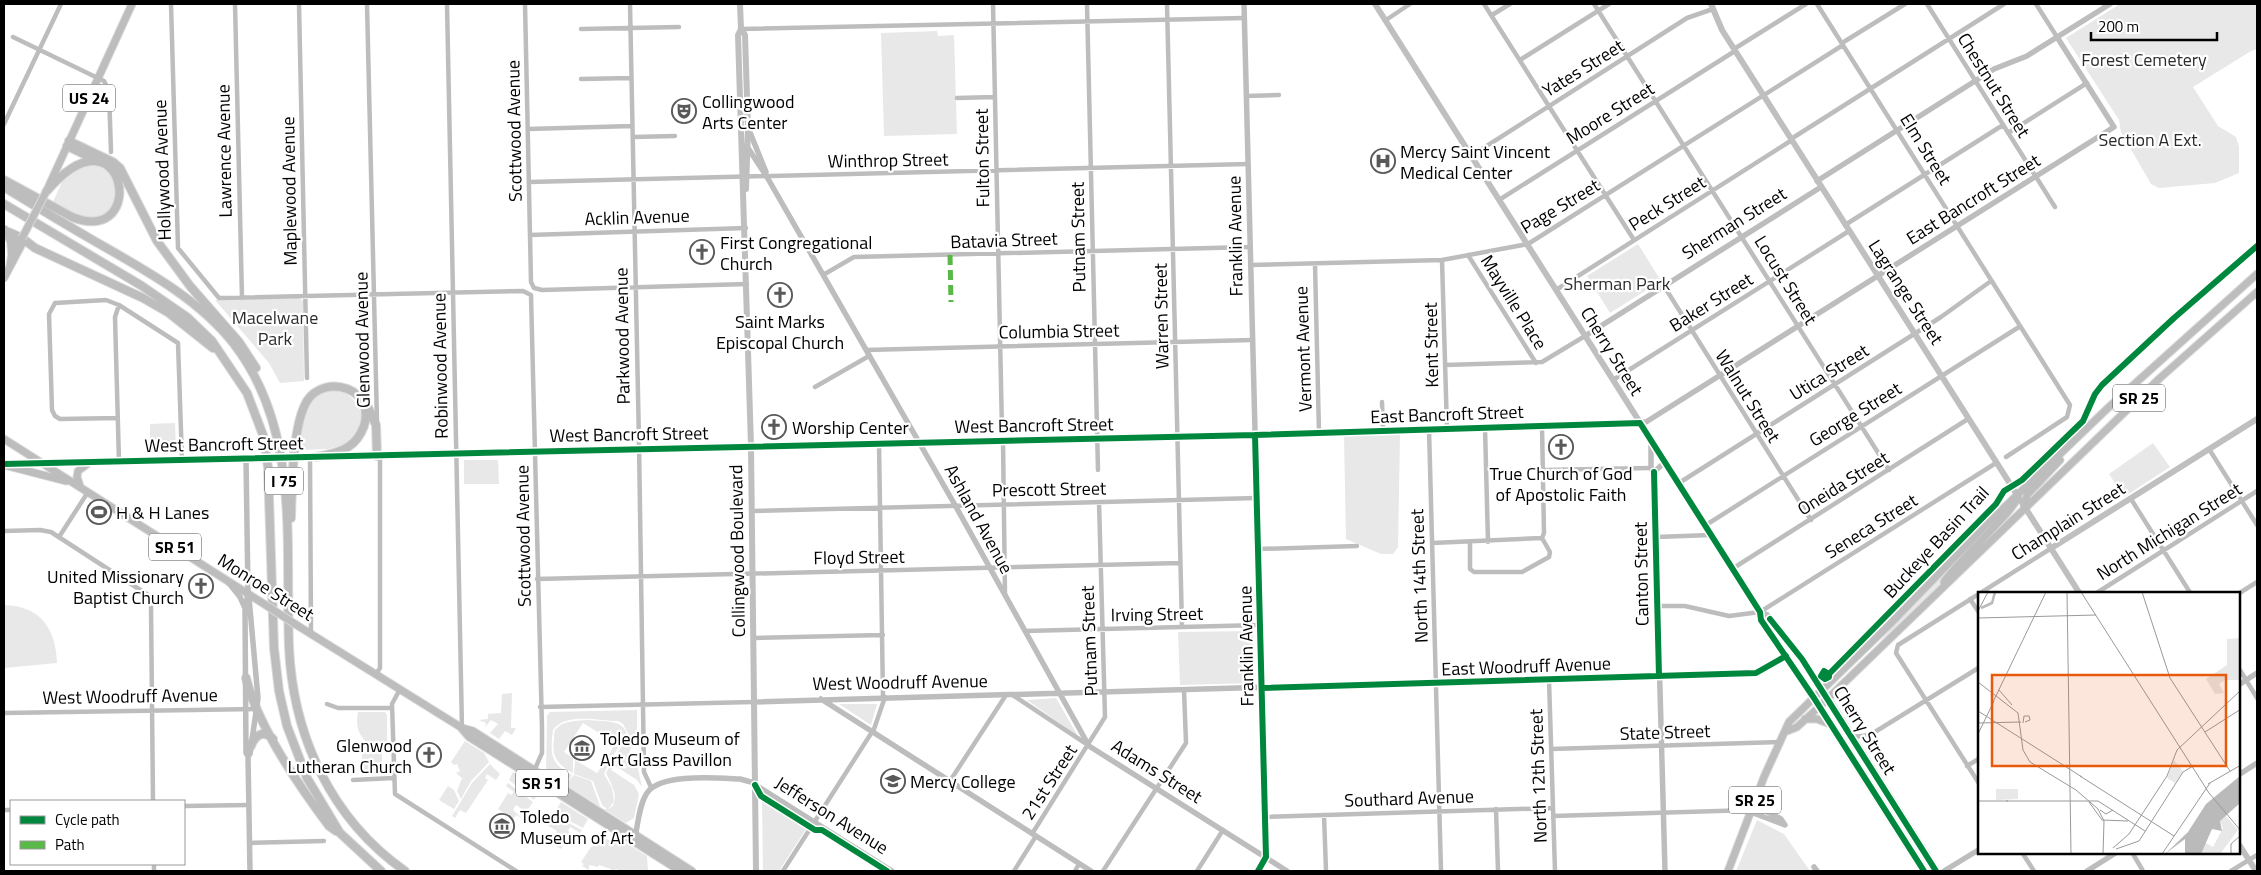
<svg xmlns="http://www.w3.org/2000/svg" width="2261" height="875" font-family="'Titillium Web',sans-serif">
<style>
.green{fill:#e8e8e8}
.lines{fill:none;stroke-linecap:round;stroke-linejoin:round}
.primary-casing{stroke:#dbdbdb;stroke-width:9}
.motorway-casing{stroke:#dbdbdb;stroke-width:10}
.minor{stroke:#bdbdbd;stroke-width:4.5}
.tertiary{stroke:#bdbdbd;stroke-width:5.5}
.secondary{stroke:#bfbfbf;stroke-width:6}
.primary{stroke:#bdbdbd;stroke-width:7}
.motorway{stroke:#bdbdbd;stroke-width:8}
.primary-bridge-casing{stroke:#dbdbdb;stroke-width:9;stroke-linecap:butt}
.secondary-bridge{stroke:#bfbfbf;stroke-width:6}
.primary-bridge{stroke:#bdbdbd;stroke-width:7}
.quiet{stroke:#58b947;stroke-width:5;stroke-dasharray:10 5;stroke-linecap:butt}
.cycleway-casing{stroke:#fff;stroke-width:9}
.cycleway{stroke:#00873e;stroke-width:6}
.labels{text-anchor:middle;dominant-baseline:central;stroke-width:4.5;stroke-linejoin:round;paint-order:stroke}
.shield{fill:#fff;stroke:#4c4c4c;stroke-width:1}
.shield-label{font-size:16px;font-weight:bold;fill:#000}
.park-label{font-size:18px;fill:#2c2c2c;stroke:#fff}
.street-label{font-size:18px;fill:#000;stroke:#fff}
.poi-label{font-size:18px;fill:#000;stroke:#fff;text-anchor:start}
.inset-river{fill:none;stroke:#bababa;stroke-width:2.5}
.inset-road{fill:none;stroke:#999;stroke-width:1}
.view{fill:#e8590c;fill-opacity:0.15;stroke:#e8590c;stroke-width:2.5}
.inset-edge{fill:none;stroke:#000;stroke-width:2.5}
</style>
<rect width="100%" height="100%" fill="#fff"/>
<!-- green -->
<path class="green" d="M2120 4H2257V49L2251 51 2193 87 2218 126 2236 137 2239 147V173L2215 183 2159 188 2151 184 2121 132 2119 120 2066 38Z
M937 31 938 36 954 35 957 134 884 136 881 33Z
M96 164 112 173 118 193 112 210 99 218 75 215 52 204C66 174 64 171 96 164Z
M1638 244 1661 281 1610 313 1587 276Z
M299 298 303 301 304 381 280 383 269 363 215 300Z
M337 390C353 394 368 412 359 430 356 435 351 441 347 446L345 444 328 449 299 450C302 423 303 391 337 390Z
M175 423 176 450 173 452 150 453V424Z
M1400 435 1398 547 1393 554H1381L1346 539 1344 436Z
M2153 443 2170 467 2124 497 2109 474Z
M498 460 499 484H464V460Z
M1982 533 1936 589 1869 655 1898 620Z
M4 605C40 606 56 628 57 663L4 668Z
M1253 631 1255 683 1180 685 1178 632Z
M512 693 511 728H516L512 735 505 731 499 739 490 733 498 724 491 720 485 727 486 723 479 720 488 719V714L501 713 502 694Z
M1056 698 1075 731 1078 736 1027 700Z
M839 704H877L871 725Z
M637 710V736L629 752 632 760 626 767 613 760 629 735 623 724 618 721C600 721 565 712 553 730 550 753 550 764 572 775L569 779 559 781 546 774 547 716 550 712Z
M358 712H385L387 715V746H370C359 735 355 728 358 712Z
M588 720C602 722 625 718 627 736L611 758 608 757 615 743 583 723 564 752 573 758V773C558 765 551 757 554 739 554 735 554 730 557 728 564 720 579 721 588 720Z
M465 741 484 753 489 762 471 781 461 799 457 791 462 778 456 773 460 771 457 764 454 765 451 762Z
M382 751V771L362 772V752Z
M607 759 610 760 604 774 612 788 614 802 608 809 613 806C618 793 611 784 606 773L612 761 624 769 634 762 637 764 642 787 637 780 614 765 611 770 634 785 639 794 634 818 626 823 561 782 569 780 574 775 591 781 600 806 604 809H607L602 805 593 781 574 774 575 760 597 773Z
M490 764 500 774 496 780 487 774 485 778 488 780 466 813 460 810 455 818 452 816 472 783Z
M513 772 541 789 534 800 509 780Z
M508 783 533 802 526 812 516 805 513 810 522 818 516 815 513 819 498 809 508 793 511 795 514 792 506 786Z
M448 786 454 790 459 801 454 809 439 800Z
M762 797 808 826 779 871H763Z
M561 802 588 819 583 828 554 813Z
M553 815 582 830 580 833 570 827 568 831 577 837 570 834 561 849 545 839 549 834 554 836 557 831 547 825Z
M1757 820 1784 834 1810 871H1736Z
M599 836 623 846 626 843 647 856 648 871H619L617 869 610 871 611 869 599 865 598 867 589 865V870L582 866 584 864 581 862 591 847 598 845Z"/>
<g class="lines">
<defs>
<path id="primary" d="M47 190 132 4
M4 278 23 242 22 238 18 240 12 253 10 265
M4 439 261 602
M4 465 66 481
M80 486 77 477 78 471 90 462
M2024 508 2027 495 2060 460
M1944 582C1955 564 2016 509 2017 498
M295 624 462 728 473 731 692 871
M1826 696 1936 871
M1814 698 1924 871
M1805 719H1817L1830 724
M462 729 469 737 488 749 680 871
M1787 731 1797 727 1819 707 2160 378 2257 292
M1728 871 1764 777 1789 722 1889 625 1985 526 2110 406 2257 274"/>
<path id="motorway" d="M69 141 113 162 120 168 157 241 190 286 239 342 256 368
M67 146 94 159
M4 180 72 217C150 248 125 99 46 192
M4 187C35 206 65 224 96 242 145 270 199 299 234 344 301 431 285 544 289 647 293 736 331 819 405 871
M4 204 142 286 187 317 212 341 247 393 263 435 268 467 274 648 279 691 287 726 307 778 340 833 381 871
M4 230 22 238 35 248 143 298 169 313 213 348
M5 230 11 241 12 253
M366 403 376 425 377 456
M291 518C292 488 292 426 307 401 325 373 376 388 364 426 361 434 356 442 348 447 339 453 327 455 316 457
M246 678C258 727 299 786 329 826L336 831
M251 746C255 735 264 729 273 739"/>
</defs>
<!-- primary casing -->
<use href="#primary" class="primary-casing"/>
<!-- motorway casing -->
<use href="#motorway" class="motorway-casing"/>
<!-- minor -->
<path class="minor" d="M171 4 178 248 219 298 523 291 531 295 542 728V753L534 771
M235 4 242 298
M299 4 307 378
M367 4 377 422
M447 4 462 728
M525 4 531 282 534 288 542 290 747 284
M630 4 639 443 644 772 651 787
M993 4 1002 431
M1087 4 1098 470
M1167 4 1182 627
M1484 4 1634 240
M1594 4 1889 470
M1817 4 2070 405 2067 417 2006 457
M1927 4 2055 207
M2036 4 2057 37
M1492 15 1510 4
M1386 20 1410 4
M581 29 679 27
M741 29 1244 18
M13 37 104 81 109 91 111 152
M1842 43 1905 4
M1734 49 1806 4
M1520 60 1609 4
M581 79 631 78
M1246 96 1279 95
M957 98 994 97
M4 124 61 4
M528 129 632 126
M2008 133 2087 83
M633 137 675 136
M1791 139 2004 4
M1471 156 1687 18 1713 9
M529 182 1248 164
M1499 200 1735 51
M1845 225 2003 125
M530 235 746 228
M1468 255 1536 363
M1442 260 1447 429
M1315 264 1319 433
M1250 265 1442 260 1528 244 1843 45
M823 275 854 257 1250 247
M1664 286 1811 520
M1556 290 1792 140
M866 350 1253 340
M1445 365 1542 362 1585 336
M1613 380 1849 231
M815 387 869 356
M1382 402 1383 431
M117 418 60 419 55 416 52 410 49 314 55 303 106 300 119 305 178 343 182 460
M1542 426 1544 533 1542 538
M1485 428 1488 542
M1429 429 1441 871
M1003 440 1005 595
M879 443 883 697
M2209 449 2257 525
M310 457 311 633
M119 462 115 317 119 305
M1543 470 1651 468
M1679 483 1941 317 1991 281
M2131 499 2191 594
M752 511 1257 498
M1706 525 2019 327
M4 531 40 530 51 532 148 595 151 606 153 801
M59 537 88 492
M1656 537 1711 535
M1470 542V569L1474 572H1522L1549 557 1550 552 1542 538
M1432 543 1542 538
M1258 549 1357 546
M1732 569 1968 419
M537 579 1180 563
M2095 594 2257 491
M2238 594 2257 582
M1970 599 1980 614
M1657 606H1685L1729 616 1760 612 1996 463
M1025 631 1260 625
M753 638 883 635
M2240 670 2257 698
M376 674 380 668V455
M1549 680 1555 871
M400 689 392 704 395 794 516 871
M1011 694 1088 745
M327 704 338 708H392
M540 707 753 702
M4 713 257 709
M873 732 885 697
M1852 737 1870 735 1980 667
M1551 749 1780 742
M1967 766 1980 758
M353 780 393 778
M950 781 1006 695
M1980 785 1896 653 1898 645 2050 549
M184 806 249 805
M1496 809 1498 871
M4 810H11
M1324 815 1326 871
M1553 816 1751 810
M1265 817 1553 808
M1032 834 1105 717 1099 502
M249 843 324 841
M2023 854 2034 871
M2133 854 2143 871
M154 864V871
M783 871 872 732
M1014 871 1036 836
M1075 871 1079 864
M1103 871 1186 743 1184 690
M1197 871 1223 830
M2231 871 2257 855"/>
<!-- tertiary -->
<path class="tertiary" d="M1244 4 1266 857 1258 871
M749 130 766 172
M748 148 767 177 955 505 1089 746 1287 871
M1817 181 1994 69 2027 56 2110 4
M1585 336 1821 187
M1651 440V468L1654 472 1665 871
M329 457 1255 435 1646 422 2114 127 2057 37
M246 459 248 593 245 610 246 753 248 756 250 871
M1654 472 1665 462
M228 582 240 597 245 608
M2240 684 2257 673
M821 699 1091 871
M753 702 1756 673 1786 656
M248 756 250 754 258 698 249 598
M2240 774 2257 763
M1758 807 1781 819 1785 825 1756 814 1751 810Z
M635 838C638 824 639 805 647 793 660 773 717 778 740 779L751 782 892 871
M1814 867 1817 871
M1944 871 1980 849
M2087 871 2114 854"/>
<!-- secondary -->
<path class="secondary" d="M740 4 741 29 738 35 751 446 756 871
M1375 4 1760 612 1761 620 1814 698
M1711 4 1722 30 2080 594
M741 29 745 35 748 129 746 189
M7 464 256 459
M2050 549 2257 419
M1760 612 1767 615 1802 659 1822 690
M2240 846 2256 871"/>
<!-- primary -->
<use href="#primary" class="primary"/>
<!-- motorway -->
<use href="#motorway" class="motorway"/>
<defs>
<path id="primary-bridge" d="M22 238 46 192
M261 602 295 624"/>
</defs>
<!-- primary-bridge casing -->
<use href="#primary-bridge" class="primary-bridge-casing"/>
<!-- secondary-bridge -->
<path class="secondary-bridge" d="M256 459 303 458"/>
<!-- primary-bridge -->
<use href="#primary-bridge" class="primary-bridge"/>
<!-- quiet -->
<path class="quiet" d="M950 255 951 302"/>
<defs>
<path id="cycleway" d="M1255 435 1266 857 1258 871
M4 464 1255 435 1640 423 1760 612 1761 620 1814 698 1924 871
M1654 472 1659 676
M1770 619 1802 659 1936 871
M1829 674 1824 671 1821 676 1825 679 1829 677V674L1996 504 2004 491 2022 480 2083 421 2095 394 2102 385 2174 318 2257 246
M1262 688 1756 673 1786 656
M755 785 761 796 815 830H822L887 871"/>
</defs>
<!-- cycleway casing -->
<use href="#cycleway" class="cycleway-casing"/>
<!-- cycleway -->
<use href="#cycleway" class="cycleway"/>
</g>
<!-- icons -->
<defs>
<symbol id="theatre-ring" viewBox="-11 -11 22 22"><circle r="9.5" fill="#fff" stroke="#595959" stroke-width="1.5"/><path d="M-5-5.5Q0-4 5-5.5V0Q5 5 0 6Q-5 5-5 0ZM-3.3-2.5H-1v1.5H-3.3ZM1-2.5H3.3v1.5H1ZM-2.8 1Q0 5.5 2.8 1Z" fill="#595959"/></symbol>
<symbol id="hospital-ring" viewBox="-11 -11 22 22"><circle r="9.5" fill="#fff" stroke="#595959" stroke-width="1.5"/><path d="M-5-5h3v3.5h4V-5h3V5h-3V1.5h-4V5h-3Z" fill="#595959"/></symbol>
<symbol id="church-ring" viewBox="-11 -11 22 22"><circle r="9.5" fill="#fff" stroke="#595959" stroke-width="1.5"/><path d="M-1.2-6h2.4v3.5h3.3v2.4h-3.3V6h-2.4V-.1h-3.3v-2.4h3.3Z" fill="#595959"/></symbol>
<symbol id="stadium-ring" viewBox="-11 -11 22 22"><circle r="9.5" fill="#fff" stroke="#595959" stroke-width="1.5"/><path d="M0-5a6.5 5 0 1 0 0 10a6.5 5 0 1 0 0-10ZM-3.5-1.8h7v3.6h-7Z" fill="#595959"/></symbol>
<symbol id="museum-ring" viewBox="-11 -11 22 22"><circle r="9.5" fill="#fff" stroke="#595959" stroke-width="1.5"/><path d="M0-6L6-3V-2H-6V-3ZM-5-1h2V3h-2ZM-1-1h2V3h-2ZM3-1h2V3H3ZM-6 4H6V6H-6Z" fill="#595959"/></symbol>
<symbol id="university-ring" viewBox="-11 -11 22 22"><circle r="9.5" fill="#fff" stroke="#595959" stroke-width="1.5"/><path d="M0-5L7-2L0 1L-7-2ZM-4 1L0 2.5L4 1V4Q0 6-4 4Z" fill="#595959"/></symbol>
</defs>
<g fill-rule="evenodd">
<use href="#theatre-ring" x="670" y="97" width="28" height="28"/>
<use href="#hospital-ring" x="1369" y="147" width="28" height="28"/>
<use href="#church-ring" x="688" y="238" width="28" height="28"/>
<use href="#church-ring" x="766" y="281" width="28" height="28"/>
<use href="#church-ring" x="760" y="413" width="28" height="28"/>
<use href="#church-ring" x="1547" y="433" width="28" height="28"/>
<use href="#stadium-ring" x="85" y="498" width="28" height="28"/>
<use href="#church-ring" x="187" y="572" width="28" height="28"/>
<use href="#museum-ring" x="568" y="734" width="28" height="28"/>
<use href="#church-ring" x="415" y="741" width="28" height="28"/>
<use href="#university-ring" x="879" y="767" width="28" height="28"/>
<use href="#museum-ring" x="488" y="812" width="28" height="28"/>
</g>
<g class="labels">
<!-- shield labels -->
<g class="shield">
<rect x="63" y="84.5" width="52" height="27" rx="4"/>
<rect x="2113" y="384.5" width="52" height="27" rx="4"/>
<rect x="265" y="467.5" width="38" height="27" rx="4"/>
<rect x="149" y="533.5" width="52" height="27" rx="4"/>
<rect x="516" y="769.5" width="52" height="27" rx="4"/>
<rect x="1729" y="786.5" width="52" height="27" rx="4"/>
</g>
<g class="shield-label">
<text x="89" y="98">US 24</text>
<text x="2139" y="398">SR 25</text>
<text x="284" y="481">I 75</text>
<text x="175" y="547">SR 51</text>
<text x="542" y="783">SR 51</text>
<text x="1755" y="800">SR 25</text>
</g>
<!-- park labels -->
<g class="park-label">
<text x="2144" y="59">Forest Cemetery</text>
<text x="2150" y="139">Section A Ext.</text>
<text x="1617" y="283">Sherman Park</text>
<text x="275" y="317">Macelwane<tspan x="275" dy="21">Park</tspan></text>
</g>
<!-- street labels -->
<g class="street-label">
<text transform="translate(1583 68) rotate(-32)">Yates Street</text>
<text transform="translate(1994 85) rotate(58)">Chestnut Street</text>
<text transform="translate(1610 113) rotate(-32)">Moore Street</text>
<text transform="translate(514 131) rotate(-91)">Scottwood Avenue</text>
<text transform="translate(1926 149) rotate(58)">Elm Street</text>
<text transform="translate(224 151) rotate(-91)">Lawrence Avenue</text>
<text transform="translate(982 158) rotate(-91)">Fulton Street</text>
<text transform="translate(888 160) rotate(-1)">Winthrop Street</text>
<text transform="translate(162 170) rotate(-92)">Hollywood Avenue</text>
<text transform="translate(289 191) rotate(-91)">Maplewood Avenue</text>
<text transform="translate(1973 199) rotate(-32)">East Bancroft Street</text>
<text transform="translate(1667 203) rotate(-32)">Peck Street</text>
<text transform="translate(1560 206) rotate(-31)">Page Street</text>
<text transform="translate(637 217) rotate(-2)">Acklin Avenue</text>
<text transform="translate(1734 223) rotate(-32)">Sherman Street</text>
<text transform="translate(1235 236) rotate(-91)">Franklin Avenue</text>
<text transform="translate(1078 237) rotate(-91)">Putnam Street</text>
<text transform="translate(1004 240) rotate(-2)">Batavia Street</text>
<text transform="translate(1786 280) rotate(58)">Locust Street</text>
<text transform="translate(1906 292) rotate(57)">Lagrange Street</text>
<text transform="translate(1514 302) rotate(58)">Mayville Place</text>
<text transform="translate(1711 302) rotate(-32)">Baker Street</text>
<text transform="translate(1161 316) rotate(-91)">Warren Street</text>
<text transform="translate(1059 331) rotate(-1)">Columbia Street</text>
<text transform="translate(622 336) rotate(-91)">Parkwood Avenue</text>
<text transform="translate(362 340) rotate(-91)">Glenwood Avenue</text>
<text transform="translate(1431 345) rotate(-91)">Kent Street</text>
<text transform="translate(1303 349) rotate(-92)">Vermont Avenue</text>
<text transform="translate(1612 351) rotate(58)">Cherry Street</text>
<text transform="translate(440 366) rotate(-91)">Robinwood Avenue</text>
<text transform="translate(1829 372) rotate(-32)">Utica Street</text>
<text transform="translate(1748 396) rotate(58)">Walnut Street</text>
<text transform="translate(1447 414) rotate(-2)">East Bancroft Street</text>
<text transform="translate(1855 414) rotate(-32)">George Street</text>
<text transform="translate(1034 425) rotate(-1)">West Bancroft Street</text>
<text transform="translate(629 434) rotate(-1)">West Bancroft Street</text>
<text transform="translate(224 444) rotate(-1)">West Bancroft Street</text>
<text transform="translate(1843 483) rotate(-32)">Oneida Street</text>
<text transform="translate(1049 489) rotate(-1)">Prescott Street</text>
<text transform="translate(979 519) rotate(61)">Ashland Avenue</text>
<text transform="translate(2068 521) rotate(-32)">Champlain Street</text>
<text transform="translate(1871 526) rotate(-32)">Seneca Street</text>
<text transform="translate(2169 531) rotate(-32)">North Michigan Street</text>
<text transform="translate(523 536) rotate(-91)">Scottwood Avenue</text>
<text transform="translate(1936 542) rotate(-47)">Buckeye Basin Trail</text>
<text transform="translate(737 551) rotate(-91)">Collingwood Boulevard</text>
<text transform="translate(859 557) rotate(-1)">Floyd Street</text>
<text transform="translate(1641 574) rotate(-91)">Canton Street</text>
<text transform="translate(1419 576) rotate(-92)">North 14th Street</text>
<text transform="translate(266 587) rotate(32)">Monroe Street</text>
<text transform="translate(1157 614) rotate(-1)">Irving Street</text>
<text transform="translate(1089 641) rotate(-92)">Putnam Street</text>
<text transform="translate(1246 646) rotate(-91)">Franklin Avenue</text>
<text transform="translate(1526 666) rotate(-2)">East Woodruff Avenue</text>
<text transform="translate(900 682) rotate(-1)">West Woodruff Avenue</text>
<text transform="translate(130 696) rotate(-1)">West Woodruff Avenue</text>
<text transform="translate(1865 730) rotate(58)">Cherry Street</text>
<text transform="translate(1665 732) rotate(-2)">State Street</text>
<text transform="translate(1157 771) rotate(32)">Adams Street</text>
<text transform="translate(1538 776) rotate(-92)">North 12th Street</text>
<text transform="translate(1049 782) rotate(-57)">21st Street</text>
<text transform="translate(1409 798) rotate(-2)">Southard Avenue</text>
<text transform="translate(832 815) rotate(32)">Jefferson Avenue</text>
</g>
<!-- poi labels -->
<g class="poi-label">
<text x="702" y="101">Collingwood<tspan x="702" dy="21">Arts Center</tspan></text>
<text x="1400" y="151">Mercy Saint Vincent<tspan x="1400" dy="21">Medical Center</tspan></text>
<text x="720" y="242">First Congregational<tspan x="720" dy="21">Church</tspan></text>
<text x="780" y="321" text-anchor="middle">Saint Marks<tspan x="780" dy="21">Episcopal Church</tspan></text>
<text x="792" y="427">Worship Center</text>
<text x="1561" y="473" text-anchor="middle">True Church of God<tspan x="1561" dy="21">of Apostolic Faith</tspan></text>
<text x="116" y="512">H &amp; H Lanes</text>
<text x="184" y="576" text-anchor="end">United Missionary<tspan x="184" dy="21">Baptist Church</tspan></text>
<text x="600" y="738">Toledo Museum of<tspan x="600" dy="21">Art Glass Pavillon</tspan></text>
<text x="412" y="745" text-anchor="end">Glenwood<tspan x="412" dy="21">Lutheran Church</tspan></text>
<text x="910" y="781">Mercy College</text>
<text x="520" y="816">Toledo<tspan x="520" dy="21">Museum of Art</tspan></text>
</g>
</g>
<!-- overview -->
<g transform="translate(1978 592)">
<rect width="262" height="262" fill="#fff"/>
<path d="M262 46V88H247L241 92 246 101 237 102 228 87 249 73V47ZM196 168 205 179 197 191 189 186ZM18 197H40V207L18 208ZM247 223 260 238 242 262H223L226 250 235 255 245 236 242 229Z" fill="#e8e8e8"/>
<path d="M262 184V211L242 229 244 239 234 237 223 262H207V247L187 262 210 240 228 212Z" fill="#bababa"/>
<path class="inset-river" d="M3 16 14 11 17 0"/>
<path class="inset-road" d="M89 0 93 262M103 0 231 201 263 239M164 0 192 86 252 179M0 19 10 0M0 26 118 23M0 90 40 121 45 158 52 170 98 198 120 217 126 229 125 262M21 98 34 113M15 110 68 0M0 119 104 185M0 131 43 130M45 131 46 124H51L52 128 47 130M227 140 263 117M0 142 16 109M102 184 196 244M230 192 263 173M0 209H30M28 209H120M120 209 167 239M111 210 124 228M122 218 128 222 135 218M124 228 150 229M135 256 151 242 189 184 199 158 263 98M138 257 161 249 205 180 215 174M184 262 232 191M253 262V252L263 243"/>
<path class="view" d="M14 83H248V174H14Z"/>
<rect width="262" height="262" class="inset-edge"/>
</g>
<!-- border -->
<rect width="2261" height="875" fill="none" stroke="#000000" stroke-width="10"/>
<!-- legend -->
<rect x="10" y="800" width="175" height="65" fill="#ffffff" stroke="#999999"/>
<rect x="20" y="816" width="25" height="8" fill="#00873e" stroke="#999999"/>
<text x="55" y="825" font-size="15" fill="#000000">Cycle path</text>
<rect x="20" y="841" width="25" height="8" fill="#58b947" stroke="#999999"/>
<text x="55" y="850" font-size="15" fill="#000000">Path</text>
<!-- scale -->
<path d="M2091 32v8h126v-8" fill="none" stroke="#000000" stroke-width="2.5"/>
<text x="2098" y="32" font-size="15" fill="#000000" stroke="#ffffff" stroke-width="4" paint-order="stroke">200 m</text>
</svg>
